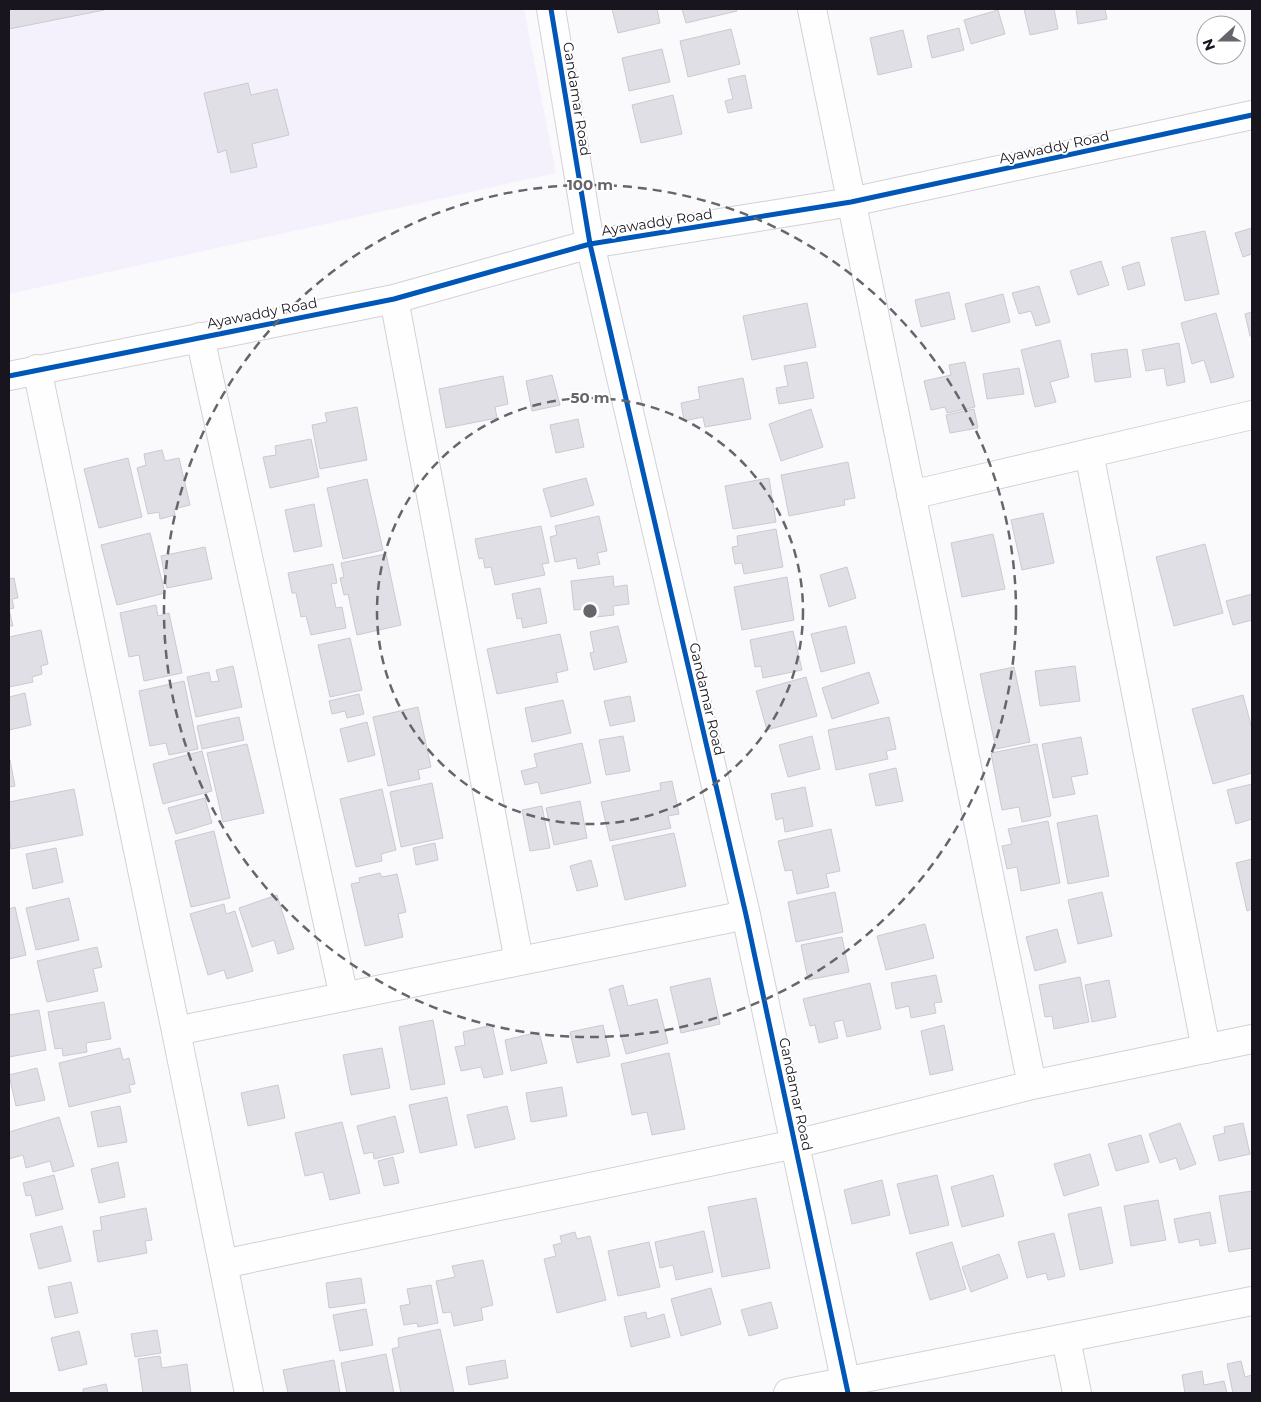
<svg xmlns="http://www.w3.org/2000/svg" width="1261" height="1402" font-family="Montserrat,sans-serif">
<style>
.built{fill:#f4f1fd}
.building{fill:#e1dfe6;stroke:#cccad1}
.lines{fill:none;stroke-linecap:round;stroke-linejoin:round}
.minor-casing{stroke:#d3d1d7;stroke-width:30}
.minor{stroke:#fefeff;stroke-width:28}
.cycleway-casing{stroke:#fff;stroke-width:8}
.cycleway{stroke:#0057b8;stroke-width:5}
.ring{fill:none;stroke:#67656c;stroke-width:2.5;stroke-dasharray:9 6}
.labels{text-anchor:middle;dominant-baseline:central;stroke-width:4;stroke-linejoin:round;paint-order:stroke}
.street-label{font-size:14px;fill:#18151e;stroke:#fff}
.centre{fill:#67656c;stroke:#fff;stroke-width:2.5}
.ring-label{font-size:15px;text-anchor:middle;font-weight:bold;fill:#67656c;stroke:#fff;stroke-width:4;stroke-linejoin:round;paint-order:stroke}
</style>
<rect width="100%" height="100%" fill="#faf9fc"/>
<!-- built -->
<path class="built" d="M9 9H524L556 173 9 294Z"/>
<!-- building -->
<path class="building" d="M9 9H104V10L9 29Z
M612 9H657L660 23 618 33Z
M682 9H736L737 11 686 23Z
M1024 9H1054L1058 29 1030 35Z
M1076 9H1105L1107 19 1078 24Z
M998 10 1005 34 971 44 964 20Z
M959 28 964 50 932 58 927 36Z
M731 29 740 64 688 77 680 41Z
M903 30 912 67 878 75 870 38Z
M662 49 670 82 629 91 622 58Z
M745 75 752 108 728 113 725 101 733 99 728 79Z
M248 83 251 95 277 89 289 135 252 144 257 167 231 173 226 150 218 153 204 93Z
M673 95 682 134 641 143 632 105Z
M1252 228V254L1243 257 1235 233Z
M1205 231 1219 294 1185 301 1171 238Z
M1101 261 1109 285 1078 295 1070 271Z
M1139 262 1145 285 1128 290 1122 267Z
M1039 286 1050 322 1036 326 1031 311 1019 314 1012 293Z
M949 292 955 319 921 327 915 300Z
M1003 294 1010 322 972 332 965 304Z
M807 303 816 347 752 360 743 316Z
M1252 312V336H1250L1245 314Z
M1216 313 1234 377 1211 383 1204 360 1192 364 1181 323Z
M1060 340 1069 377 1050 382 1056 402 1035 407 1021 350Z
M1179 343 1185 382 1167 386 1164 368 1146 371 1142 350Z
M1127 349 1131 377 1095 382 1091 354Z
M807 362 814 398 779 404 776 388 788 386 784 366Z
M965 362 975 407 947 413 945 407 931 410 924 381 951 375 949 365Z
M1019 368 1024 394 987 399 983 374Z
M552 375 560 405 532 411 526 381Z
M503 376 508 404 495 407 497 418 446 428 439 389Z
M743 378 751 419 705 427 703 417 684 421 681 403 700 399 698 387Z
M357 407 367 460 320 469 312 425 327 422 325 413Z
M811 409 823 447 781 461 769 424Z
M974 409 978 428 950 433 946 415Z
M578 419 584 447 556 453 550 425Z
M311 439 319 477 270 488 263 457 276 455 275 446Z
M162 450 165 461 179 458 190 505 174 509 175 515 160 519 159 512 148 514 137 468 146 465 144 454Z
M128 458 142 517 99 528 84 469Z
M848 462 855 498 844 500 845 505 789 516 781 475Z
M586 478 594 505 551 517 543 489Z
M769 478 776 522 733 529 725 486Z
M367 479 383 550 343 559 327 488Z
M314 504 322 546 294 552 285 510Z
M1043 513 1054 563 1022 570 1011 520Z
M599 516 607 551 597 553 600 564 578 569 576 558 555 562 550 537 557 535 555 526Z
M541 526 549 563 542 564 545 575 495 585 491 567 485 568 483 558 479 559 475 539Z
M776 529 783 567 744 574 742 563 735 564 732 547 738 546 737 536Z
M150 533 165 593 117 605 101 545Z
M993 534 1005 589 962 597 951 543Z
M1205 544 1223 613 1174 626 1156 557Z
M205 547 212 579 167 588 161 556Z
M386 554 401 625 357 635 348 594 344 595 340 578 344 577 341 563Z
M333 564 337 583 331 584 336 608 342 607 346 628 311 635 306 616 301 617 296 593H292L288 573Z
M847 567 856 598 829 607 820 575Z
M613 576 614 587 627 585 629 604 613 606 614 615 587 618 586 609 574 610 571 581Z
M787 577 794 620 742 630 734 587Z
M14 578 18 598 12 599 14 608 9 609 13 626H9V579Z
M540 588 547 623 523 628 521 618 517 619 512 594Z
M1252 594V620L1233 625 1226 601Z
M156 605 158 616 169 613 182 673 144 681 139 655 129 657 120 613Z
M618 626 627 662 594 670 590 653 594 652 590 632Z
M846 626 855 663 821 672 811 634Z
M41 630 48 664 41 666 42 674 32 677 33 682 9 687V637Z
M793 631 802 670 763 678 761 666 755 667 750 640Z
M560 634 568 670 556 673 558 682 497 694 487 649Z
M350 638 362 690 330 697 318 645Z
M233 666 242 707 196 717 187 677 209 672 211 682 219 681 216 670Z
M1075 666 1080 701 1040 706 1035 671Z
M1014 667 1030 742 996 749 980 674Z
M869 672 879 703 832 719 822 688Z
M806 677 817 716 767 730 756 691Z
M184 681 198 749 169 755 166 743 150 746 139 691Z
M25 693 31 725 9 730V697Z
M359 694 364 714 347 718 345 711 332 714 329 701Z
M1243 695 1252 729V773L1213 784 1192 709Z
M630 696 635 721 610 726 604 701Z
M563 700 571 733 532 742 525 708Z
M418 707 431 767 418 770 420 779 388 786 373 717Z
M239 717 244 740 202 749 197 726Z
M889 717 896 749 886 751 888 759 836 770 828 730Z
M367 722 375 755 348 762 340 729Z
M623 736 630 771 606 775 599 740Z
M812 736 820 769 788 777 779 745Z
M1081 737 1088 774 1071 777 1075 794 1053 798 1042 744Z
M582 743 591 783 541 794 538 782 525 785 521 771 537 767 534 754Z
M247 744 264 813 223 822 207 753Z
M1037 744 1051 816 1022 822 1019 807 1002 810 991 753Z
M202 751 212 791 163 804 153 764Z
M9 760H10L15 786 9 787Z
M896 768 903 801 876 806 869 774Z
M672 781 679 814 668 816 671 828 610 841 601 802 661 790 660 783Z
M432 783 443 838 401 847 390 792Z
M1252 784V819L1236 824 1227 790Z
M805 787 813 826 785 832 783 818 776 820 771 794Z
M74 789 83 835 11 849 9 834V802Z
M382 789 396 850 381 854 382 861 356 867 340 799Z
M205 798 212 823 176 834 168 808Z
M580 801 587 838 554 845 546 808Z
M542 806 550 848 530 851 522 810Z
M1097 815 1109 876 1068 884 1057 823Z
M1048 821 1060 883 1021 891 1017 867 1007 869 1002 846 1012 844 1008 829Z
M831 829 840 871 826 874 829 887 797 894 792 870 785 871 778 841Z
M214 831 230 898 191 907 175 841Z
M674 833 686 886 625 900 612 846Z
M435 843 438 860 416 865 413 848Z
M56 848 63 882 33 889 26 854Z
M1252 859V909L1247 911 1236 863Z
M591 860 598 886 577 891 570 866Z
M380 873 382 877 397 874 406 912 398 914 403 937 365 946 351 884 360 882 359 878Z
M835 892 843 932 796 942 788 902Z
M1102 892 1112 936 1078 944 1068 900Z
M277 895 294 949 278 954 274 940 252 947 239 908Z
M69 898 79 940 36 950 26 908Z
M224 904 226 914 235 911 253 971 227 979 224 970 208 975 190 914Z
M15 907 26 955 9 959V909Z
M925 924 934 958 886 970 877 936Z
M1057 929 1066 962 1035 971 1026 937Z
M842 937 849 972 808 980 801 945Z
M97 947 102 967 93 969 98 991 47 1002 37 961Z
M936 975 942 1002 934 1003 936 1013 911 1018 909 1006 896 1009 891 983Z
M1080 977 1089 1022 1054 1029 1052 1016 1045 1017 1039 985Z
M710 978 720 1024 681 1033 670 987Z
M1109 980 1116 1017 1092 1022 1085 985Z
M870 983 881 1029 847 1037 843 1020 834 1022 838 1038 819 1043 815 1025 810 1026 803 999Z
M623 985 628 1006 657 999 668 1043 626 1054 609 989Z
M104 1002 111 1039 86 1043 87 1052 63 1056 62 1048 55 1049 48 1012Z
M39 1010 46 1050 9 1057V1015Z
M433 1020 445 1084 411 1090 399 1027Z
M492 1025 503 1074 484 1078 481 1067 461 1071 455 1047 465 1045 463 1032Z
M603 1025 610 1056 577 1063 570 1032Z
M944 1025 953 1070 930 1075 921 1031Z
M539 1032 547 1063 511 1071 505 1040Z
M120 1048 123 1060 129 1058 135 1084 129 1085 131 1092 69 1107 59 1063Z
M382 1048 390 1088 351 1095 343 1055Z
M669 1053 685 1129 652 1135 647 1112 632 1115 621 1064Z
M37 1068 45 1100 16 1106 9 1075Z
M278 1085 285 1118 248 1126 241 1093Z
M562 1087 567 1116 531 1122 526 1093Z
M447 1097 457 1145 420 1153 409 1105Z
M120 1106 127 1142 98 1147 91 1112Z
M507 1106 515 1139 475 1148 467 1115Z
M395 1116 404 1152 374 1159 373 1152 364 1154 357 1126Z
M59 1117 74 1166 53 1172 50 1161 26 1168 23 1155 9 1159V1132Z
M342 1122 360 1193 330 1200 323 1172 305 1176 295 1133Z
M1180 1123 1196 1164 1180 1170 1176 1158 1160 1163 1149 1134Z
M1243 1123 1250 1154 1219 1161 1213 1136 1225 1133 1224 1127Z
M1141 1135 1149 1162 1116 1171 1108 1144Z
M1090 1154 1099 1185 1064 1196 1054 1164Z
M393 1157 399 1183 384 1186 378 1161Z
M118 1162 125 1197 99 1203 91 1169Z
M54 1175 63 1209 36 1216 31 1195 26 1196 23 1183Z
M937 1175 949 1225 910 1234 897 1184Z
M993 1175 1004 1216 962 1227 951 1187Z
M882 1180 890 1215 852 1224 844 1190Z
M1252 1191V1248L1229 1252 1219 1196Z
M756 1198 770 1268 722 1277 708 1207Z
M1158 1200 1166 1240 1131 1246 1124 1206Z
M1101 1207 1113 1263 1080 1270 1068 1214Z
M146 1208 152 1240 145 1241 147 1253 98 1262 93 1231 102 1230 100 1217Z
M1210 1212 1216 1243 1200 1246 1199 1239 1179 1243 1174 1219Z
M62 1226 71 1261 39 1269 30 1234Z
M704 1231 713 1272 676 1280 673 1265 660 1268 655 1242Z
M575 1232 577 1239 590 1236 606 1300 557 1313 544 1259 556 1256 553 1245 562 1243 560 1236Z
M1054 1233 1065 1276 1048 1280 1046 1273 1027 1278 1018 1242Z
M649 1242 660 1287 618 1296 608 1251Z
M952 1242 966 1289 930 1300 916 1253Z
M999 1254 1008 1278 971 1292 962 1267Z
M483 1260 493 1305 481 1308 483 1320 454 1326 451 1312 443 1313 436 1281 455 1277 452 1266Z
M361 1278 365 1303 329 1308 326 1283Z
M71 1282 78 1313 55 1318 48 1287Z
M431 1285 438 1323 418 1327 417 1323 404 1325 400 1306 410 1304 407 1289Z
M711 1288 721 1324 681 1336 671 1299Z
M771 1302 778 1328 749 1336 741 1310Z
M366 1309 373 1345 340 1351 333 1315Z
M646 1312 647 1319 664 1314 670 1337 631 1347 624 1317Z
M440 1329 454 1393H401L392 1349 399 1347 398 1338Z
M157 1330 161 1353 135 1357 131 1334Z
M79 1331 87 1364 59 1371 51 1338Z
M386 1354 394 1393H347L341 1363Z
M160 1356 162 1368 187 1364 191 1393H143L138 1359Z
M334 1360 340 1393H288L283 1370Z
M505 1360 508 1378 469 1385 466 1367Z
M1241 1361 1245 1377 1252 1375V1393H1233L1227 1364Z
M1202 1371 1204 1385 1224 1381 1227 1393H1185L1182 1375Z
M106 1384 108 1393H83V1389Z"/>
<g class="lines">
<defs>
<path id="minor" d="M551 9 590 244 746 915 848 1393
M812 9 1032 1085
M394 299 519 961
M200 337 344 997
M37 369 176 1031 249 1393
M9 376 394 299 590 244 851 202 1252 115
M1089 453 1206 1049
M911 495 1252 415
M176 1031 746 915
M223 1264 795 1144 1032 1085 1252 1039
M1066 1339 1077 1393
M788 1393 1252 1301"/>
</defs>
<!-- minor casing -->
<use href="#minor" class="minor-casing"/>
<!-- minor -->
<use href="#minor" class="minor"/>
<defs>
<path id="cycleway" d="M551 9 590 244 746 915 848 1393
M9 376 394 299 590 244 851 202 1252 115"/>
</defs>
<!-- cycleway casing -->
<use href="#cycleway" class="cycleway-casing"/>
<!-- cycleway -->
<use href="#cycleway" class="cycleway"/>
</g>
<!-- distance rings -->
<g class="ring">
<circle cx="590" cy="611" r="213"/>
<circle cx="590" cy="611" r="426"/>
</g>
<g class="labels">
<!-- street labels -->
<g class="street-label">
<text transform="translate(577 99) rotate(81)">Gandamar Road</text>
<text transform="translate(1054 147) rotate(-12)">Ayawaddy Road</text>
<text transform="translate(657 222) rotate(-9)">Ayawaddy Road</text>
<text transform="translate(262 313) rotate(-11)">Ayawaddy Road</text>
<text transform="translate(707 699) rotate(77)">Gandamar Road</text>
<text transform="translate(796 1094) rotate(78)">Gandamar Road</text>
</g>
</g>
<circle cx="590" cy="611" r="8" class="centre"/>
<g class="ring-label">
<text x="590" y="190">100 m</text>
<text x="590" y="403">50 m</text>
</g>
<!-- border -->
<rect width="1261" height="1402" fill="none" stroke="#18151e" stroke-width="20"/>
<!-- north arrow -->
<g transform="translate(1221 40) rotate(249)"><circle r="24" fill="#ffffff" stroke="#a3a1a5"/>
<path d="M0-4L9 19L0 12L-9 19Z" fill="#67656c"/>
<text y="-8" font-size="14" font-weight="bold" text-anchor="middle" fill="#18151e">N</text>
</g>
</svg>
